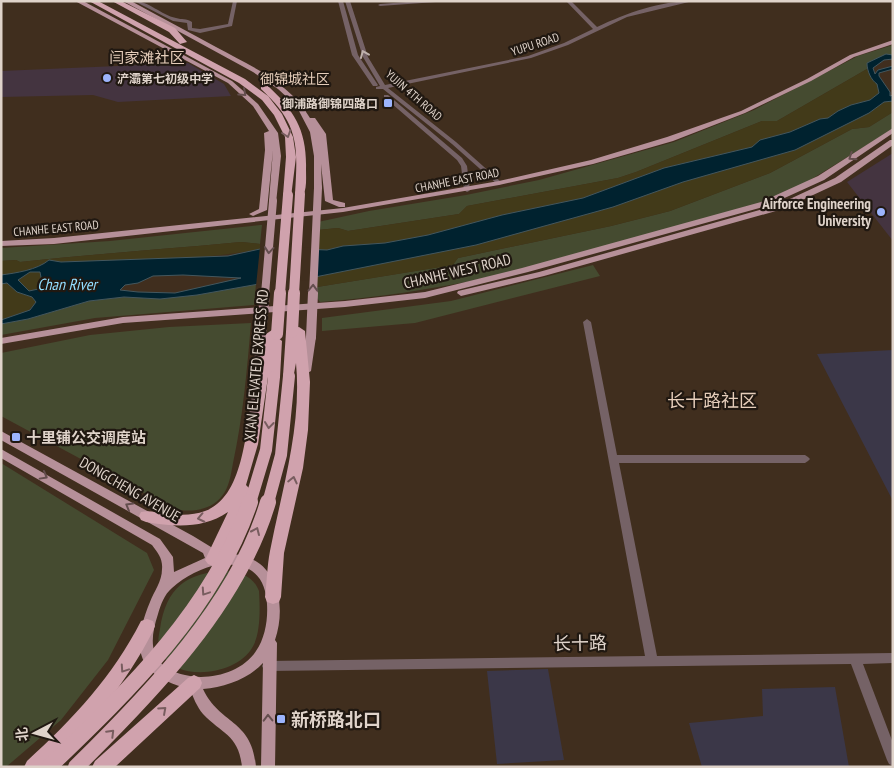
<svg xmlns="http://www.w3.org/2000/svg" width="894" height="768" font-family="'PT Sans Narrow','Noto Sans SC',sans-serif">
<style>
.industrial{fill:#3b3748}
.education{fill:#443440}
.green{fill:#454b30}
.sand{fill:#423a19}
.water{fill:#00222f;stroke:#43575e;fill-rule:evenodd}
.pier{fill:#402e1e}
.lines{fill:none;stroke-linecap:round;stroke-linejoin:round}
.minor{fill:#756266;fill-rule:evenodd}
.major{fill:#b69099;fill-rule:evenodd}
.highway{fill:#d0a2ad;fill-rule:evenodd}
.major-bridge-far1{stroke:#b69099;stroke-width:8}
.major-bridge{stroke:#b69099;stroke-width:10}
.highway-bridge-far2{stroke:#d0a2ad;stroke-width:10}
.highway-bridge-far1{stroke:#d0a2ad;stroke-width:12}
.highway-bridge{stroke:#d0a2ad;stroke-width:16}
.oneway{stroke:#bfb1ac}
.oneway2{stroke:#644e4e}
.oneway3{stroke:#785d5f}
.poi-dot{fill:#9cb4fd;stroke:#201811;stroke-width:2}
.labels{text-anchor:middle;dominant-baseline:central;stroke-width:4.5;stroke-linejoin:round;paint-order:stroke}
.far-street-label{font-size:12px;fill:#dfd3ca;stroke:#201811}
.far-poi-label{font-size:12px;font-weight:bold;fill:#dfd3ca;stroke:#201811;text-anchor:start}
.far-neighbourhood-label{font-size:14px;fill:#e5cdba;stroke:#201811}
.far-quarter-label{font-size:15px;fill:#e5cdba;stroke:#201811}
.poi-label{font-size:15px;font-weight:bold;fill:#dfd3ca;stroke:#201811;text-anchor:end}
.street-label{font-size:15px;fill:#dfd3ca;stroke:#201811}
.water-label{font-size:16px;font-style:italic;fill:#93ddff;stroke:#201811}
.quarter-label{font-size:18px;fill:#e5cdba;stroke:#201811}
.near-street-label{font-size:18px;fill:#dfd3ca;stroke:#201811}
.near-poi-label{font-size:18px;font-weight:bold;fill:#dfd3ca;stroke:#201811;text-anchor:start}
</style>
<rect width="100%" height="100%" fill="#402e1e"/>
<!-- industrial -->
<path class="industrial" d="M893 350V501L817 354Z
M548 669 564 760 497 764 487 671Z
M835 687 849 767H702L689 723 763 716 762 689Z"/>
<!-- education -->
<path class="education" d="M188 63 224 84 231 96 118 102 93 95 1 97V71Z
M893 153V241L847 182Z"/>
<!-- green -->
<path class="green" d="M893 45V55L867 63V69L777 121H762L636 172 618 178 467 206 459 214 348 231 338 228 318 230V222L369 211 466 195 539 180 674 142 754 110 858 56Z
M893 112V129L802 185 761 205 487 278C432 289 376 298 320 302L317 298V287L452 265 458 258 611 226 670 211 770 173 852 129 869 127Z
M260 225H262L260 244 241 242C167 249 93 254 20 262L16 260 1 261V248L110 241Z
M593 265 600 276 415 323 322 331V318L451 301Z
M256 284 254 305 95 318 1 335V324L28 319 89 301 124 297 160 299Z
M251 323C247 370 243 417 233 463 231 474 229 488 222 496 211 511 186 514 170 507L1 416V353L90 335 169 327Z
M1 463 147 553 154 570 108 660 61 720 6 767H1Z
M227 571C242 573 253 576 259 591 260 607 261 634 252 648 237 674 180 683 162 655 157 647 158 638 160 629 166 588 186 572 227 571Z"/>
<!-- sand -->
<path class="sand" d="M867 69 877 84 879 94 870 100 851 105 838 111 828 118 820 119 790 132 760 140 752 147 664 168 583 198 502 215 428 235 385 243 343 246 327 250H318V230L338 228 348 231 459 214 467 206 618 178 636 172 762 121H777Z
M893 101V112L869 127 852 129 770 173 670 211 611 226 458 258 453 265 317 287V276L476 245 613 207 683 182 795 150 869 113 884 102Z
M241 242 260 244V249C195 262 127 259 61 262L49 260C37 270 16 273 1 275V261L16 260 20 262C94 254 167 249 241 242Z
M30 272H40L44 288 29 291 18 280Z
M7 283 17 292 32 297 36 302 29 310 1 320V284Z"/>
<!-- water -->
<path class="water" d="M886 54 893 55V59L884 60 873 68 875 74 878 70 893 66V69L879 73V76L890 92V96L893 95V101L884 102 869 113 795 150 683 182 613 207 476 245 305 279 270 282 197 295 160 299 124 297 89 301 28 319 1 324V320L30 310 36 302 32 297 17 292 7 283 1 284V275C16 273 37 270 49 260L61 262 228 256 260 249 279 248 327 250 343 246 385 243 428 235 502 215 583 198 664 168 752 147 760 140 790 132 820 119 828 118 838 111 851 105 870 100 879 93 877 84C871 80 867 71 867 63ZM30 272H40L43 288 29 291 18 280ZM183 275 241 278 175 293 138 292 120 290 125 285 138 283 153 276Z"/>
<!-- pier -->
<path class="pier" d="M279 246 318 248 317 279 256 286 260 247Z"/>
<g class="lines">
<!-- minor -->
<path class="minor" d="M134 1C149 1 161 15 176 18 182 20 186 18 192 22V28L200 29 228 24 233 1H237L232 26 200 33 188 30 187 23 173 21Z
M338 1H343L358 55 378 85 377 86H373L352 55Z
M345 1H350L368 57 385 85 528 56 564 43 593 29 566 1H571L597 27C627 13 660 1 693 1L627 17 568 45 531 58 388 88 456 142 501 182 502 183 499 185 497 184 452 144 383 89H376V87L380 86 363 57Z
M419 1H450L380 6 378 5 380 4Z
M384 95H388L462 158 467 166 470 190 469 191 467 192 464 190 461 166 457 160 384 97Z
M587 319 591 322 617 455H805L808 457 810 459 808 461 805 463H619L657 656 893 653V663L863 664 893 743V766L889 764 887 760 851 664 268 671 264 670 262 666 264 662 268 661 645 656 583 322Z"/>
<!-- major -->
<path class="major" d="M75 1H83L232 81 258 104 278 133 281 156 276 203H273L269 201 273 150 267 210 253 216 249 214 259 209 265 150 264 133 269 131 253 106 228 83Z
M123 1H131C159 16 188 32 216 47 251 66 289 82 310 118H315L326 134 333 200 345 203V207H339L325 201 321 164 322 188 318 190 314 188V156L310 132 299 111 289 99 278 89 253 72Z
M893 40V44L854 57 811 81 745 113 673 141 593 164 499 185 343 212 54 244 1 246V241L54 238 343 208 499 181 591 160 667 137 741 111 807 79 850 55Z
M893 128V133L824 180 767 206 528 272 425 298 345 307 123 323 1 344V338L123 317 345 301 425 292 522 268 761 202 818 176Z
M890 140H893V145L841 182 783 209 544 276 461 296 457 293 458 291 539 272 777 205 835 178Z
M311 334 316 337 311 371 306 374 301 371 306 337Z
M260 341 265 344 264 378 259 381 254 378 255 344Z
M1 431 193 536 211 547 216 555C270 546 290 595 275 640L277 643 275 767H261L263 663C248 679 225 687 203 689 220 725 252 719 256 767H242C239 735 222 734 203 714 197 707 193 697 190 689 137 676 130 650 150 602 154 591 162 582 162 569 163 559 158 553 152 545L1 458V449L160 539 173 557 174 572 205 558 203 553 1 440ZM219 564C230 565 243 564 252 571 263 579 266 591 267 604 268 620 265 638 256 651 242 673 208 681 185 675 150 667 148 644 158 614 161 604 164 595 172 588 185 576 202 568 219 564Z"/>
<!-- highway -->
<path class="highway" d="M89 1H98L245 79 268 96 282 114 293 137 296 157 291 197H285L283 195 286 157 285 137 274 115 262 100 239 83Z
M112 1H121L175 28 187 42 180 44 169 32Z
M261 85H267C295 111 307 131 306 169 306 178 307 188 303 196H297L295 194C298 145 299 124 261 89Z
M299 327 305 331 310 382 308 430 303 468 284 553 281 597 279 602 273 604 267 602 265 597C267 582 267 566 270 551 282 489 302 427 296 363L293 379H285L283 376 286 332 288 329Z
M272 330 276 331 277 337 282 341 280 377 274 381 268 377 258 444 246 485 251 490 237 526 221 560 218 564 213 566 208 564 205 560 228 512C203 529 175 527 146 522L141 520 139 516 141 512C148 510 156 512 163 513 177 515 192 516 205 511 245 497 246 425 253 390 257 371 262 352 266 334Z
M147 619 153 621 155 626 153 631C126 684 90 727 46 767H24L27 761C73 719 113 676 141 621Z
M194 675 200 678 202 683 200 688 115 767H92L95 761 188 678Z"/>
<!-- major-bridge-far1 -->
<path class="major-bridge-far1" d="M265 294 273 201
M313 294 318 188"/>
<!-- major-bridge -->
<path class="major-bridge" d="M311 337 313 293
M260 344 265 293"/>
<!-- highway-bridge-far2 -->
<path class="highway-bridge-far2" d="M280 294 288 195
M294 294 300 194"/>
<!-- highway-bridge-far1 -->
<path class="highway-bridge-far1" d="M292 332 294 293
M277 334 280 293
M250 503 266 450 274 377
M268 503 281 455 289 376"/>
<!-- highway-bridge -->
<path class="highway-bridge" d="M49 767C128 691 214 609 250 502
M76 767C150 694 238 604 268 502"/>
</g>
<!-- one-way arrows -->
<defs><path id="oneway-chevron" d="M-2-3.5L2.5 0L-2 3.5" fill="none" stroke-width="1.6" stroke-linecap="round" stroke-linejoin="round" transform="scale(1.25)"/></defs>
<use class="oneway" href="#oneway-chevron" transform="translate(364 54) rotate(-113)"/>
<g class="oneway2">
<use href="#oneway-chevron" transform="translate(243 93) rotate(42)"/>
<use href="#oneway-chevron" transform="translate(852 157) rotate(146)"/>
<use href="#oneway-chevron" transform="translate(269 250) rotate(95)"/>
<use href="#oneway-chevron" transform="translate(313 288) rotate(-88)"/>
<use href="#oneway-chevron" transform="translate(44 476) rotate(29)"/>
<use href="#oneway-chevron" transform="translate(129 506) rotate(-150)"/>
<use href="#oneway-chevron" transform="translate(268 718) rotate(-91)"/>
</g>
<g class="oneway3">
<use href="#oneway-chevron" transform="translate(287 134) rotate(72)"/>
<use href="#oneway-chevron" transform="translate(269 425) rotate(97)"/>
<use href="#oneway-chevron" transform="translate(293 480) rotate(-77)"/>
<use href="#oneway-chevron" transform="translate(201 518) rotate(168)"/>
<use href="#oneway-chevron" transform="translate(256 531) rotate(-66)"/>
<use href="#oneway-chevron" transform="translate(205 592) rotate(124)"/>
<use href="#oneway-chevron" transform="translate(124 669) rotate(124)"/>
<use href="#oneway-chevron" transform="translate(163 710) rotate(-42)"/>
<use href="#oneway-chevron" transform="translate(111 733) rotate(-45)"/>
</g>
<!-- markers -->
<g class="poi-dot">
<circle cx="107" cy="78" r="5"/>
<rect x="383" y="98" width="10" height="10" rx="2.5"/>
<circle cx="881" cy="212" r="5"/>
<rect x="11" y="432" width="10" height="10" rx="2.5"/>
<rect x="276" y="714" width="10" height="10" rx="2.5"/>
</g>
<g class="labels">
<!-- far-street labels -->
<g class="far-street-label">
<text transform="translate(535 44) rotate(-18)">YUPU ROAD</text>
<text transform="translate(414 95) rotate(41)">YUJIN 4TH ROAD</text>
<text transform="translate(457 180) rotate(-11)">CHANHE EAST ROAD</text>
<text transform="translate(56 228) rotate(-5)">CHANHE EAST ROAD</text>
</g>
<!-- far-poi labels -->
<g class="far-poi-label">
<text x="117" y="78">浐灞第七初级中学</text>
<text x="378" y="103" text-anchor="end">御浦路御锦四路口</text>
</g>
<!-- far-neighbourhood labels -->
<g class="far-neighbourhood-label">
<text x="295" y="79">御锦城社区</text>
</g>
<!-- far-quarter labels -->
<g class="far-quarter-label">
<text x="147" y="57">闫家滩社区</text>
</g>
<!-- poi labels -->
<g class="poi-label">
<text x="871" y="203">Airforce Engineering<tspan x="871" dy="17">University</tspan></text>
<text x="26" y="437" text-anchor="start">十里铺公交调度站</text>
</g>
<!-- street labels -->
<g class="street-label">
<text transform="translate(457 271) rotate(-13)">CHANHE WEST ROAD</text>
<text transform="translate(256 365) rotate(-85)">XI'AN ELEVATED EXPRESS RD</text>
<text transform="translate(130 489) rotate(30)">DONGCHENG AVENUE</text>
</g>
<!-- water labels -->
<g class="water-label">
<text x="67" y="284">Chan River</text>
</g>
<!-- quarter labels -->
<g class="quarter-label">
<text x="712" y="400">长十路社区</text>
</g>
<!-- near-street labels -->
<g class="near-street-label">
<text transform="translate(580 643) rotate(-1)">长十路</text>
</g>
<!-- near-poi labels -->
<g class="near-poi-label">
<text x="291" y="719">新桥路北口</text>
</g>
</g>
<!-- border -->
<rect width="894" height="768" fill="none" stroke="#dfd3ca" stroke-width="5"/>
<!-- north arrow -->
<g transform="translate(35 733) rotate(264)" stroke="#201811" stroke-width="4" paint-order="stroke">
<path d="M0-4L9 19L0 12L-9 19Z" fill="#dfd3ca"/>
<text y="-8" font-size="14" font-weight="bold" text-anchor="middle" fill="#dfd3ca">北</text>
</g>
</svg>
